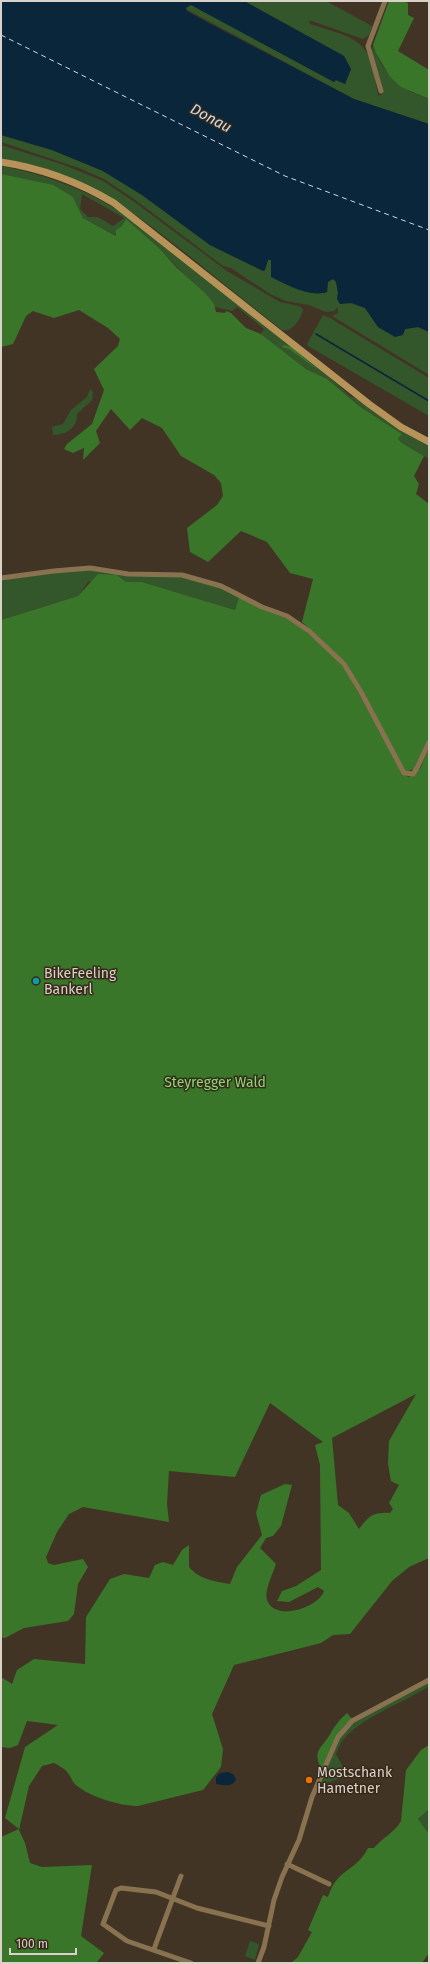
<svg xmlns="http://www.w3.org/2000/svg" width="430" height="1964" font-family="'Fira Sans',sans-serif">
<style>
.green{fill:#33562b;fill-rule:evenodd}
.forest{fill:#39762a;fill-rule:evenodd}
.water{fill:#0a263a}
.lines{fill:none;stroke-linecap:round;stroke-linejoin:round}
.stream{stroke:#0a263a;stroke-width:1.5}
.ferry{stroke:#c8dcec;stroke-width:1;stroke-dasharray:5 4;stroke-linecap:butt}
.minor{stroke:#88724f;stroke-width:5}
.secondary{stroke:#b69359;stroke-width:7}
.culture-dot{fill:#0f9aa8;stroke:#372a1b;stroke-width:1.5}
.food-dot{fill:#e8710a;stroke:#372a1b;stroke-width:1.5}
.labels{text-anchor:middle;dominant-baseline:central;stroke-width:3;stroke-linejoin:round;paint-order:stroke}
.poi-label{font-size:14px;fill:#dad1c8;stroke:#372a1b;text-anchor:start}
.park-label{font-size:14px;fill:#86d974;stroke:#372a1b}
.water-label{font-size:15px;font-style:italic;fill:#c8dcec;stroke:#372a1b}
</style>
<rect width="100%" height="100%" fill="#423425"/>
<!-- green -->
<path class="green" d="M244 1H326L372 26 369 35 363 39 309 20 310 24C337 34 363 34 373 66 376 76 375 86 379 96L383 93 372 53 373 45C385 77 398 88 429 99V124L354 99 186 9 187 5H191L334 82 336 80 345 84 351 69 344 56Z
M1 135 52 150 103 171 142 195 210 245 263 271 268 259 272 260 327 292 328 282 332 279 336 281 338 293 337 299 365 308 378 327 403 335 405 329 418 327 429 332V375L332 316 338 313V307L334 311 326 312 309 305 286 301 270 294 231 268 223 266 134 199 104 179 79 168 1 142Z
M1 145 64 165 103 181 133 201 227 271 280 302 299 306 303 309C302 318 292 333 282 330 250 305 219 280 187 254 126 206 81 170 1 159Z
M1 166C48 175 89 191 129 217L325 373 350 396 358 399 399 429 429 445V459L402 443 398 439 402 434 359 406 327 379 306 369 261 334 264 329 237 307 232 311 215 307 160 249 126 220 117 236 83 218 73 197 1 174ZM82 194 124 218 113 226 98 217H88L80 209Z
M323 315 330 318 429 378V416L308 346 307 344Z
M90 389 93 392 92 400 77 414C78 428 66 435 53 435L52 427 63 424 71 410 87 397Z
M74 567 130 572 165 573 227 586 238 591 239 597 235 610 142 582H126L117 575 88 582 78 596 1 620V576Z
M429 1681V1686C404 1703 361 1717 343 1740 340 1744 338 1749 336 1754L348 1776 323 1784 320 1783 340 1737 348 1726Z
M429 1809V1834L418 1819Z
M250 1941 259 1944 255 1960 245 1956Z"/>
<!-- forest -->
<path class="forest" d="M389 1H402L408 3V15L414 18 398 51 429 70V99L401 87 390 77 376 53 373 45Z
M1 174 53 185 73 197 83 218 116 236V230L122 226 126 219 160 249 177 268 205 293 214 304 216 312 225 313 226 311 231 313 246 328 261 334 306 369 327 379 359 406 402 434 398 439 402 443 424 456 414 476 419 484 416 494 429 504V737L414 769 406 772 362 691 323 641 302 622 313 579 290 573 267 542 241 531 208 562 190 552 187 528 217 505 223 496 221 483 214 475 181 456 162 428 142 418 130 430 111 409 96 431 100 443 83 460 84 448 73 453 64 449 67 444 92 424 104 390 94 369 118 346 120 339 108 328 79 310 54 318 33 311 26 316 13 344 1 347Z
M283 345 292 347 318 370 289 349 282 347Z
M98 574 117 575 126 582H142L235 610 239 597 269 612 286 618 301 627 343 665 382 735 402 774 409 777 420 769 429 747V1558L409 1567 392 1581 350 1634 333 1635 321 1643 234 1665 212 1714 223 1749 221 1767 203 1790 138 1806C120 1806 90 1797 76 1785 72 1782 71 1776 67 1772 64 1768 59 1766 54 1763L42 1766 29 1786 19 1830 25 1843 30 1863 42 1867 92 1865 81 1936 104 1953 97 1962 99 1963H1V1837L19 1829 5 1818 25 1747 58 1725 27 1721 18 1745 10 1748 1 1747V1677L12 1684 17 1670 34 1659 85 1664 86 1617 110 1579 124 1574 149 1578 155 1565 163 1562 173 1565 182 1550 189 1545V1567C200 1580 214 1581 230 1584L237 1567 262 1535 256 1513 261 1495 285 1484 292 1485 281 1526 273 1536 266 1538 260 1548 276 1564C273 1573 264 1591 267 1600 275 1622 318 1608 324 1591L318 1587 289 1602 277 1601 282 1591 296 1586 321 1570 320 1465 315 1445 323 1442 270 1403 235 1477 169 1471 167 1504 169 1522 83 1507 69 1514 57 1532 46 1557 48 1563 54 1565 83 1559 88 1567 78 1584 74 1614 68 1621 24 1628 5 1638 1 1637V620L78 596ZM416 1394 389 1441 388 1464 391 1481 399 1485 389 1503 393 1509 390 1513C373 1512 369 1516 359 1529L349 1513 338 1505 332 1438Z
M347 1713 352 1719C336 1730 330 1752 322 1770 312 1751 320 1750 329 1736 334 1727 339 1720 347 1713Z
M429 1745V1809L418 1819 429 1834V1953L422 1963H291L298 1957 312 1932 308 1930 323 1895 328 1897C337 1868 356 1872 368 1848H374C382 1838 395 1832 401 1821L406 1770 421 1750Z"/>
<!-- water -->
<path class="water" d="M1 1H244L344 56 351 69 345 84 336 80 334 82 191 5 186 8 187 11 207 22 354 99 429 124V332L418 327 405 329 403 335 395 337 378 327 365 308 352 303 340 304 337 299 338 293 336 282 333 279 328 282 327 292C309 298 286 284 271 277V260H268L265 270 263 271 210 245 142 195 103 171 52 150 1 135Z
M228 1772 233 1774 236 1779C233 1788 223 1785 216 1784V1777L220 1773Z"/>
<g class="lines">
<!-- stream -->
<path class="stream" d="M316 334 429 401"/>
<!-- ferry -->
<path class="ferry" d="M1 35 285 176 429 230"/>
<!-- minor -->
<path class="minor" d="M381 91 368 46 385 1
M1 578 54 571 90 568 128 574 182 575 221 586 262 607 287 616 309 631 344 664 361 692 404 773 413 774 417 768 429 742
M287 1864 329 1884
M154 1949 181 1876
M191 1963 127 1941 103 1924 116 1890 121 1888 156 1892 197 1908 269 1926
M258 1963 264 1947 274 1900 282 1877 299 1840 312 1797 338 1737 352 1721 429 1680"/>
<!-- secondary -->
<path class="secondary" d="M1 162C41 168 79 182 114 203L369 404 401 427 429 442"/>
</g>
<!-- markers -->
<circle class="culture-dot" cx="36" cy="981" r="4"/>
<circle class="food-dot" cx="309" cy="1780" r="4"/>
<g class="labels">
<!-- poi labels -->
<g class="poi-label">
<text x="44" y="973">BikeFeeling<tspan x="44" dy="16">Bankerl</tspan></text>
<text x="317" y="1772">Mostschank<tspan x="317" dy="16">Hametner</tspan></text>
</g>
<!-- park labels -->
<g class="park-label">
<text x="215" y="1082">Steyregger Wald</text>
</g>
<!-- water labels -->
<g class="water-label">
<text transform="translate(211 118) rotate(28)">Donau</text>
</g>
</g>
<!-- border -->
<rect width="430" height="1964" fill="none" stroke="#dad1c8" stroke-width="4"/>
<!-- scale -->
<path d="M10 1948v6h66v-6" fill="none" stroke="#dad1c8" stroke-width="2"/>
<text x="16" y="1948" font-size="12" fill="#dad1c8" stroke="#372a1b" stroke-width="3" paint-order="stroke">100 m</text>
</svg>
